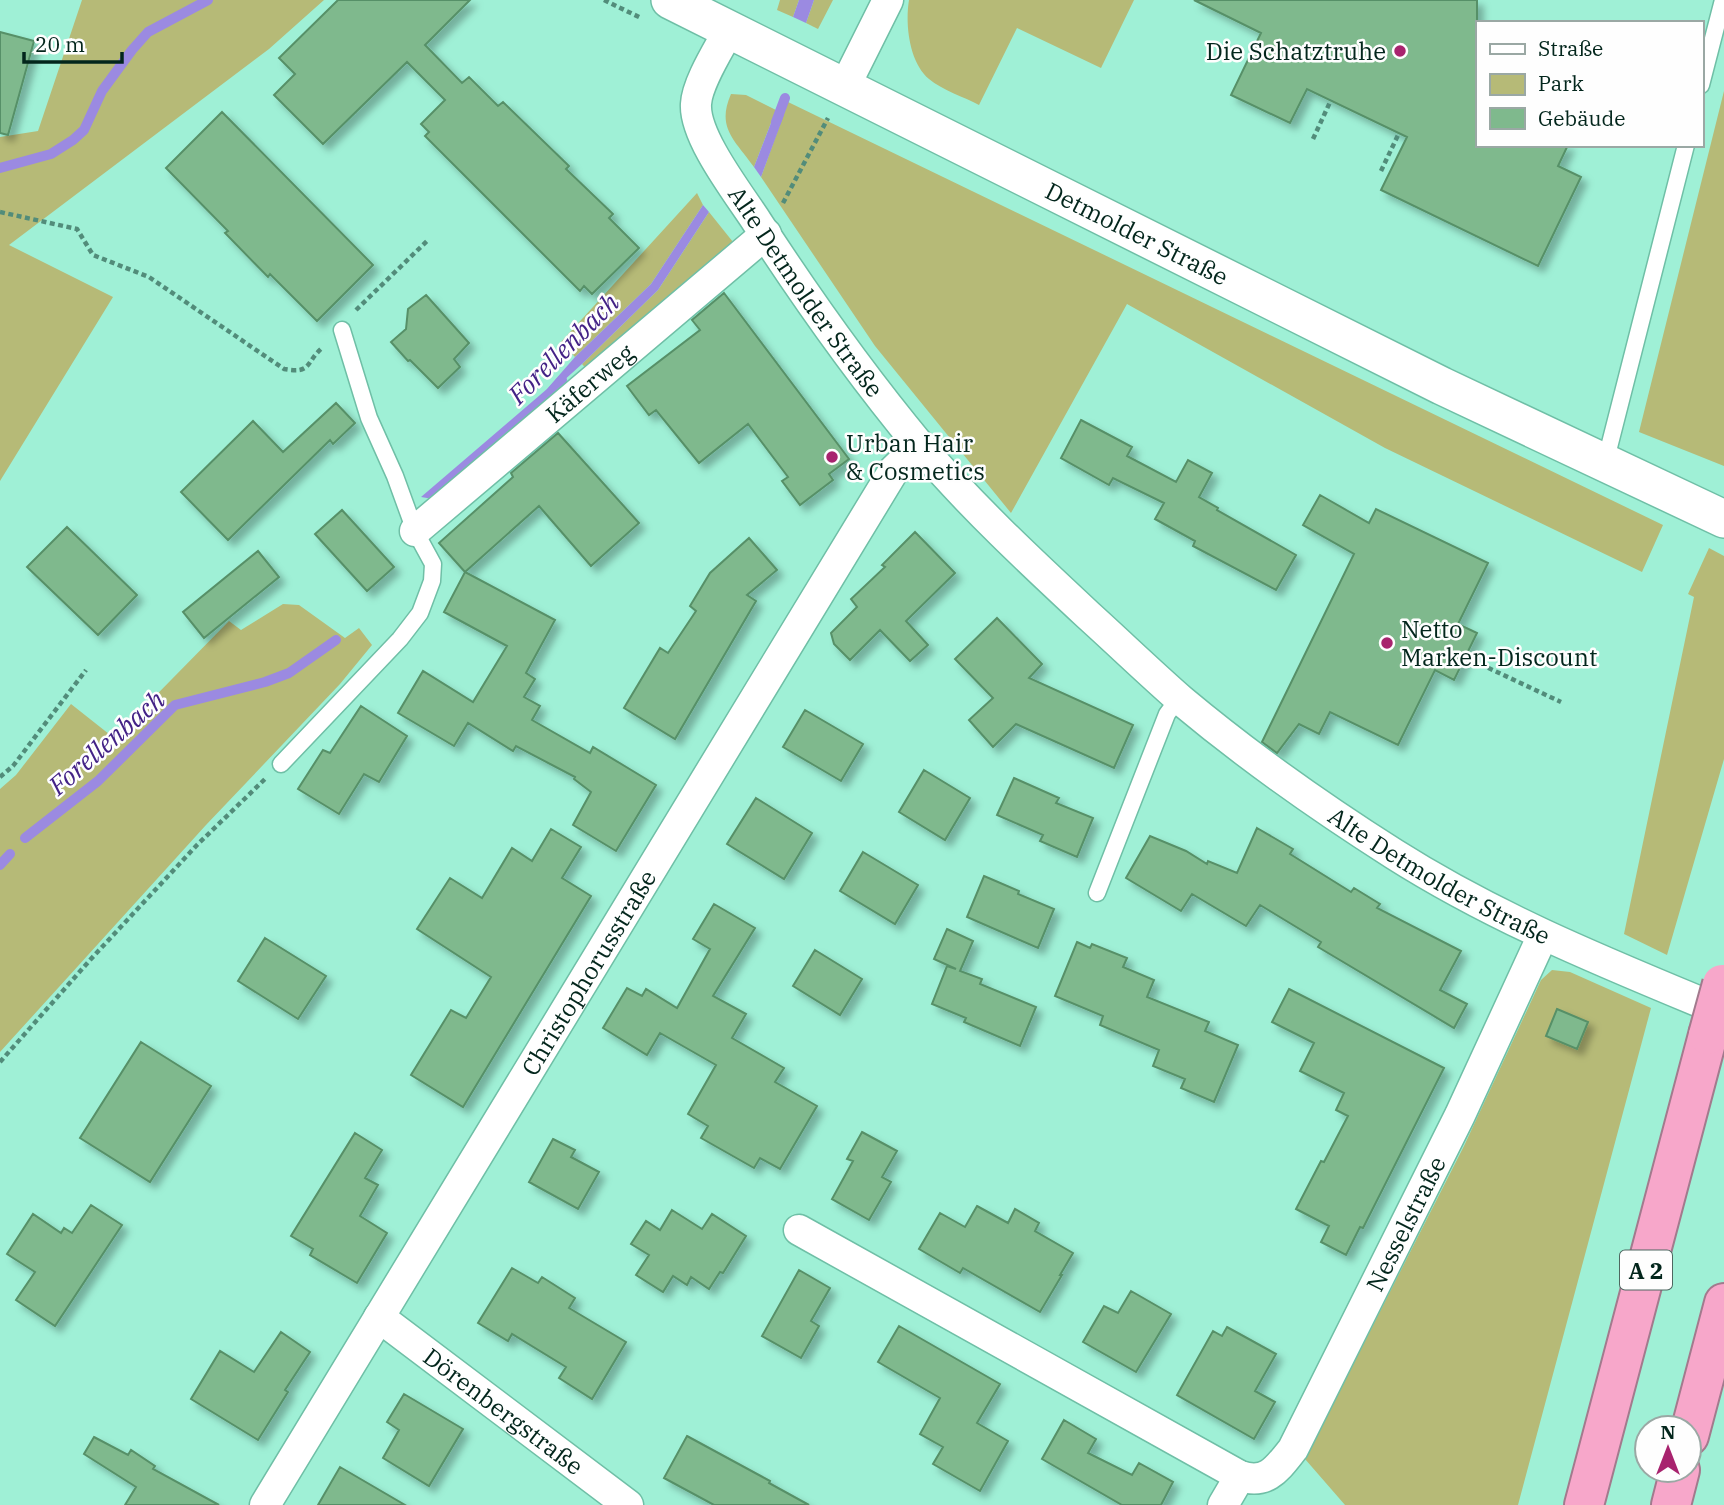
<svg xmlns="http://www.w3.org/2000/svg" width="1724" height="1505" font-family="'IBM Plex Serif',serif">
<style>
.green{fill:#b6ba77}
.water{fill:#9b8ae1}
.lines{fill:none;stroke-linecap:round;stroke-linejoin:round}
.stream{stroke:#9b8ae1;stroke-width:10}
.building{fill:#7fb98d;stroke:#579067;stroke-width:2;filter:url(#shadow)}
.service-casing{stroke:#6fbfa6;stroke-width:19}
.minor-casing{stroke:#6fbfa6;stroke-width:33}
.tertiary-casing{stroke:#6fbfa6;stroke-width:40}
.motorway-casing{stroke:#a27a8d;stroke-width:42}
.path{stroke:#528c7a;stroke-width:4.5;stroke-dasharray:5 3.5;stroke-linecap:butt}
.service{stroke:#fff;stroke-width:16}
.minor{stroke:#fff;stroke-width:30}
.tertiary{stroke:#fff;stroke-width:37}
.motorway{stroke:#f7a7ca;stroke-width:38}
.motorway-bridge-casing{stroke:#a27a8d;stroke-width:42;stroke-linecap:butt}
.motorway-bridge{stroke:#f7a7ca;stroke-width:38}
.poi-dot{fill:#a8236e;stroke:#fefefe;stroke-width:2.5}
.labels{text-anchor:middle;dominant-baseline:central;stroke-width:5;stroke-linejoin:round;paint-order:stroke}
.shield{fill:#fefefe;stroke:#4e6760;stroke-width:2}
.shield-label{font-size:23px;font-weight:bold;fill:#03261c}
.poi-label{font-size:24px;fill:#03261c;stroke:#fefefe;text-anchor:start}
.street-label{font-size:24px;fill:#03261c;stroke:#fefefe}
.water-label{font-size:26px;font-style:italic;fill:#432286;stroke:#fefefe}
</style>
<defs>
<filter id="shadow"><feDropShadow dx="6" dy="6" stdDeviation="3.5" flood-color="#0004"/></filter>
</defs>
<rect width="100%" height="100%" fill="#9ff0d6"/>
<!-- green -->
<path class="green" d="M82 0H324L269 49 9 245 113 297 0 481V137L38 131Z
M780 0H799L793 17 777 10Z
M814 0H833L818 29 806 23Z
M909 0H1134L1101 68 1017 28 979 105C964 97 942 90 929 79 909 62 905 24 909 0Z
M1724 91V466L1639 432Z
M731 94 746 95 776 110 754 167C735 140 716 128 731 94Z
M788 102 1663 525 1642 572 1385 448 1127 304 1011 513 875 346 761 177Z
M697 193 703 205 651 284 575 357 561 342Z
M709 212 737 247 590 373 582 364 658 290Z
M1709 548 1724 556V759L1667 955 1624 934 1694 597 1688 594Z
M283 604 299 605 345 638 359 628 372 645 340 684 206 825 0 1052V789L16 775 71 704 114 738 229 621 241 630Z
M1552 970 1570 972 1651 1008 1518 1505H1345L1305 1459 1464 1146 1541 980Z"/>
<!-- water -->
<path class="water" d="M799 0H814L806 23 793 17Z
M776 110 784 115 761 177 754 167Z
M703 205 709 212 658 290 582 364 433 499 421 497 547 389 575 357 651 284Z"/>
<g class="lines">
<!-- stream -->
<path class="stream" d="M776 122 785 98
M0 168 51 154 73 140 84 130 102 91 132 50 148 32 208 0
M512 427 546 398 562 380
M25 838 98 781 175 705 265 682 289 673 336 640
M0 865 10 854"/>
</g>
<!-- building -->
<path class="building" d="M338 0H470L425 45 462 83 469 77 498 106 503 102 569 166 566 169 613 214 609 218 639 248 592 294 584 286 580 291 425 136 429 132 421 124 445 100 407 62 323 144 274 95 295 74 279 58Z
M1194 0H1477V145H1568L1558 166 1581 177 1538 266 1381 190 1407 137 1307 89 1290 123 1231 95 1261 33Z
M0 32 34 41 8 135 0 133Z
M222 112 373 265 317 321 270 274 268 277 225 233 228 231 166 168Z
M724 293 849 459 829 474 833 480 800 505 782 481 788 477 748 424 699 463 656 410 649 415 627 386 700 330 692 320Z
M426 295 469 343 454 359 460 367 438 388 410 360 408 361 391 342 406 329 408 309Z
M336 403 355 423 333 444 330 440 228 540 181 492 253 421 283 452Z
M1081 420 1132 447 1127 456 1176 482 1188 460 1212 473 1199 497 1218 508 1217 510 1296 555 1276 590 1193 546 1195 541 1155 519 1164 503 1113 478 1109 485 1061 458Z
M558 433 639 523 591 566 539 506 465 572 439 543 513 477 511 473Z
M1320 495 1369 523 1376 509 1488 563 1458 624 1477 633 1454 680 1435 670 1398 745 1330 712 1319 734 1299 724 1277 753 1262 742 1354 554 1303 525Z
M342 510 394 567 367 591 315 534Z
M67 527 137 595 98 635 27 567Z
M915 532 955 573 906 621 928 645 910 661 880 630 850 660 834 644 831 633 857 607 851 599 885 567 882 565Z
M749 538 777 570 747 595 756 601 675 739 624 708 660 648 668 653 696 611 690 606 710 573Z
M258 551 279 577 204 638 183 612Z
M465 572 555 620 526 673 535 679 524 697 540 706 532 720 590 753 593 747 656 785 616 851 573 825 591 792 574 779 575 777 516 746 513 751 468 723 454 746 398 713 423 671 473 702 507 646 444 612Z
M997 618 1042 664 1029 678 1133 725 1114 768 1016 724 993 747 969 720 993 698 955 659Z
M361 706 407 736 379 782 364 774 339 814 298 789 323 750 330 753Z
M805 710 863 744 841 781 783 747Z
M924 770 970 798 945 840 899 812Z
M1014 778 1059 798 1056 803 1093 818 1077 857 1040 841 1043 835 997 815Z
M756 798 812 833 784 879 727 844Z
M1257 828 1293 849 1290 854 1351 892 1354 888 1380 904 1377 908 1461 951 1440 990 1467 1004 1454 1028 1318 947 1321 942 1260 905 1246 926 1192 894 1181 911 1126 878 1150 836 1186 851 1207 864 1208 861 1237 873Z
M551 829 581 847 562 878 591 896 463 1107 411 1075 451 1010 466 1018 491 977 417 929 450 878 482 898 512 848 532 861Z
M863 852 918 885 895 924 840 891Z
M984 876 1019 891 1018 894 1054 909 1038 948 967 917Z
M714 904 755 928 713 996 746 1014 732 1038 784 1068 775 1082 817 1106 780 1169 760 1158 754 1168 701 1138 708 1126 688 1114 716 1065 660 1033 647 1055 603 1028 627 988 642 996 646 989 677 1008 710 949 693 939Z
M947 929 973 941 960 971 982 979 980 984 1036 1007 1020 1046 964 1022 966 1018 932 1004 947 966 956 969 934 959Z
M265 938 326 976 298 1019 238 981Z
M1077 942 1090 948 1092 944 1127 958 1123 967 1154 980 1147 997 1209 1022 1205 1031 1238 1045 1214 1102 1181 1088 1185 1079 1153 1066 1159 1050 1100 1025 1103 1016 1055 996Z
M815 950 862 979 840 1015 793 986Z
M1289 989 1444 1068 1363 1228 1360 1227 1346 1255 1321 1242 1329 1226 1296 1209 1321 1161 1324 1162 1348 1116 1336 1110 1344 1093 1300 1071 1314 1043 1272 1022Z
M1557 1009 1588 1022 1577 1049 1546 1036Z
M141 1042 211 1086 150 1182 80 1138Z
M862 1132 897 1151 882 1177 891 1182 869 1220 832 1199 853 1161 847 1159Z
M355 1133 382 1150 365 1178 378 1185 360 1216 387 1233 357 1283 310 1255 313 1249 291 1236Z
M553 1139 575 1150 571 1157 599 1172 578 1209 529 1182Z
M91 1205 122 1225 55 1326 16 1300 35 1272 7 1254 33 1214 61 1233 64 1228 72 1233Z
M977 1206 1008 1223 1015 1209 1039 1223 1035 1231 1073 1253 1060 1275H1062L1040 1312 963 1268 960 1273 919 1249 940 1213 965 1227Z
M672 1210 702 1229 712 1214 746 1236 723 1273 720 1272 709 1289 691 1277 687 1285 673 1276 663 1292 636 1275 649 1255 631 1244 646 1221 660 1230Z
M512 1268 538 1283 542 1277 575 1298 569 1308 626 1342 592 1399 559 1378 566 1367 512 1334 508 1341 478 1323Z
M799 1270 830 1288 811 1321 819 1326 801 1358 762 1336Z
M1131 1291 1171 1314 1136 1372 1083 1342 1104 1306 1118 1313Z
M899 1326 1000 1384 977 1423 1008 1441 980 1491 933 1464 943 1447 920 1434 940 1398 878 1362Z
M1227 1327 1276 1354 1255 1391 1275 1402 1254 1439 1177 1395 1213 1331 1222 1336Z
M281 1332 310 1352 285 1390 288 1392 258 1440 191 1399 220 1351 254 1372Z
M404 1394 463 1429 429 1486 383 1458 399 1430 387 1422Z
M1064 1420 1096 1439 1088 1453 1132 1475 1139 1463 1173 1482 1161 1505H1122L1042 1459Z
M687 1436 770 1481 769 1483 809 1505H714L664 1478Z
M94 1437 128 1455 131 1450 155 1466 153 1469 219 1505H125L136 1487 84 1454Z
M340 1467 405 1505H318Z"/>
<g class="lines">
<defs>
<path id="service" d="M1701 85 1723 0
M1605 463 1686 145
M281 764 400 639 420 613 432 581 433 564 415 531 395 476 369 418 342 330
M1097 893 1167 714 1179 698"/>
<g id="minor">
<path id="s1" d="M729 30C719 49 697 83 696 104 694 137 739 194 757 222 807 299 861 375 920 446 972 507 1030 561 1088 615 1120 644 1150 673 1182 701 1249 757 1320 807 1394 854 1498 920 1611 965 1724 1012"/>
<path d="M844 88 888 0"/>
<path id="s2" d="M415 531 766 234"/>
<path id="s3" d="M799 1230 1240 1476C1267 1485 1277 1469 1293 1449L1460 1115 1543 935"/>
<path id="s4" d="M379 1317 628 1505"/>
<path id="s5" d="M265 1505 894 470 920 445"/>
<path d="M1223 1505 1240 1476"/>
</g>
<g id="tertiary">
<path id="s6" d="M670 0 1442 386 1724 519"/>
</g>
<path id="motorway" d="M1689 1436 1724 1303
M1584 1505 1708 1035
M1671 1505 1680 1470"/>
</defs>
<!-- service casing -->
<use href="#service" class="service-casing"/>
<!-- minor casing -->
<use href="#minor" class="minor-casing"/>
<!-- tertiary casing -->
<use href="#tertiary" class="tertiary-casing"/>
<!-- motorway casing -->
<use href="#motorway" class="motorway-casing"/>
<!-- path -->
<path class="path" d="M604 0 641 18
M1313 139 1331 100
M1381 171 1399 133
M783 203 828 118
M0 212 77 229 93 255 149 277 284 369C312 374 305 363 322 348
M356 310 428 240
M1465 657 1561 702
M0 777 13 766 86 670
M0 1062 90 960 197 845 265 779"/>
<!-- service -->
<use href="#service" class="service"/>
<!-- minor -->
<use href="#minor" class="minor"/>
<!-- tertiary -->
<use href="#tertiary" class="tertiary"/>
<!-- motorway -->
<use href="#motorway" class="motorway"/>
<defs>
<path id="motorway-bridge" d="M1708 1035 1722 984"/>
</defs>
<!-- motorway-bridge casing -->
<use href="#motorway-bridge" class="motorway-bridge-casing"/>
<!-- motorway-bridge -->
<use href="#motorway-bridge" class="motorway-bridge"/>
</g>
<!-- markers -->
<g class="poi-dot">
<circle cx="1400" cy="51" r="7"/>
<circle cx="832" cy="457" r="7"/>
<circle cx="1387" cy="643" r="7"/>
</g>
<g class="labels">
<!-- shield labels -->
<rect class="shield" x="1620" y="1250.5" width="52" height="39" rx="5"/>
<g class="shield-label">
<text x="1646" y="1270">A 2</text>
</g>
<!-- poi labels -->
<g class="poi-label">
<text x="1386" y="51" text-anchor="end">Die Schatztruhe</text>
<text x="846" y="443">Urban Hair<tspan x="846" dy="28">&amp; Cosmetics</tspan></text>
<text x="1401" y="629">Netto<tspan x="1401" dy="28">Marken-Discount</tspan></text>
</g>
<!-- street labels -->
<g class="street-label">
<text stroke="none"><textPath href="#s6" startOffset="522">Detmolder Straße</textPath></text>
<text stroke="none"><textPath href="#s1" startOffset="301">Alte Detmolder Straße</textPath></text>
<text stroke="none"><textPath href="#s2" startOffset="229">Käferweg</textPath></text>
<text stroke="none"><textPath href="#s1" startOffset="1171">Alte Detmolder Straße</textPath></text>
<text stroke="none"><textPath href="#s5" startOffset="623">Christophorusstraße</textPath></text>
<text stroke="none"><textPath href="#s3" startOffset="822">Nesselstraße</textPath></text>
<text stroke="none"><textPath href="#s4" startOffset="156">Dörenbergstraße</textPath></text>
</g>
<!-- water labels -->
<g class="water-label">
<text transform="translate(563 348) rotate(-45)">Forellenbach</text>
<text transform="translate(106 742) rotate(-41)">Forellenbach</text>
</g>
</g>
<!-- legend -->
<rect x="1476" y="21" width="228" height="126" fill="#fefefe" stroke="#9aa8a4" stroke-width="2"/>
<rect x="1490" y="44" width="35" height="10" fill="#ffffff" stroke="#9aa8a4" stroke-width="2"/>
<text x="1538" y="56" font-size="21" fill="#03261c">Straße</text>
<rect x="1490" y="74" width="35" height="21" fill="#b6ba77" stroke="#9aa8a4" stroke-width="2"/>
<text x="1538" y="91" font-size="21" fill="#03261c">Park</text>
<rect x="1490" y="108" width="35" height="21" fill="#7fb98d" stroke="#9aa8a4" stroke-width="2"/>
<text x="1538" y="126" font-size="21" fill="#03261c">Gebäude</text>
<!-- north arrow -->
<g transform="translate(1668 1449)"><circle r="33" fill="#fefefe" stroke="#9aa8a4" stroke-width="2"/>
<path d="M0-5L12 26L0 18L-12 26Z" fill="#a8236e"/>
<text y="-10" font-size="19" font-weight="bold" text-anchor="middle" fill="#03261c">N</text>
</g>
<!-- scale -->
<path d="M24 52v10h98v-10" fill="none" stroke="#03261c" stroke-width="3.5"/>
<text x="35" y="52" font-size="21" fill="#03261c" stroke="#fefefe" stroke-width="5" paint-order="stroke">20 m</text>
</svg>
